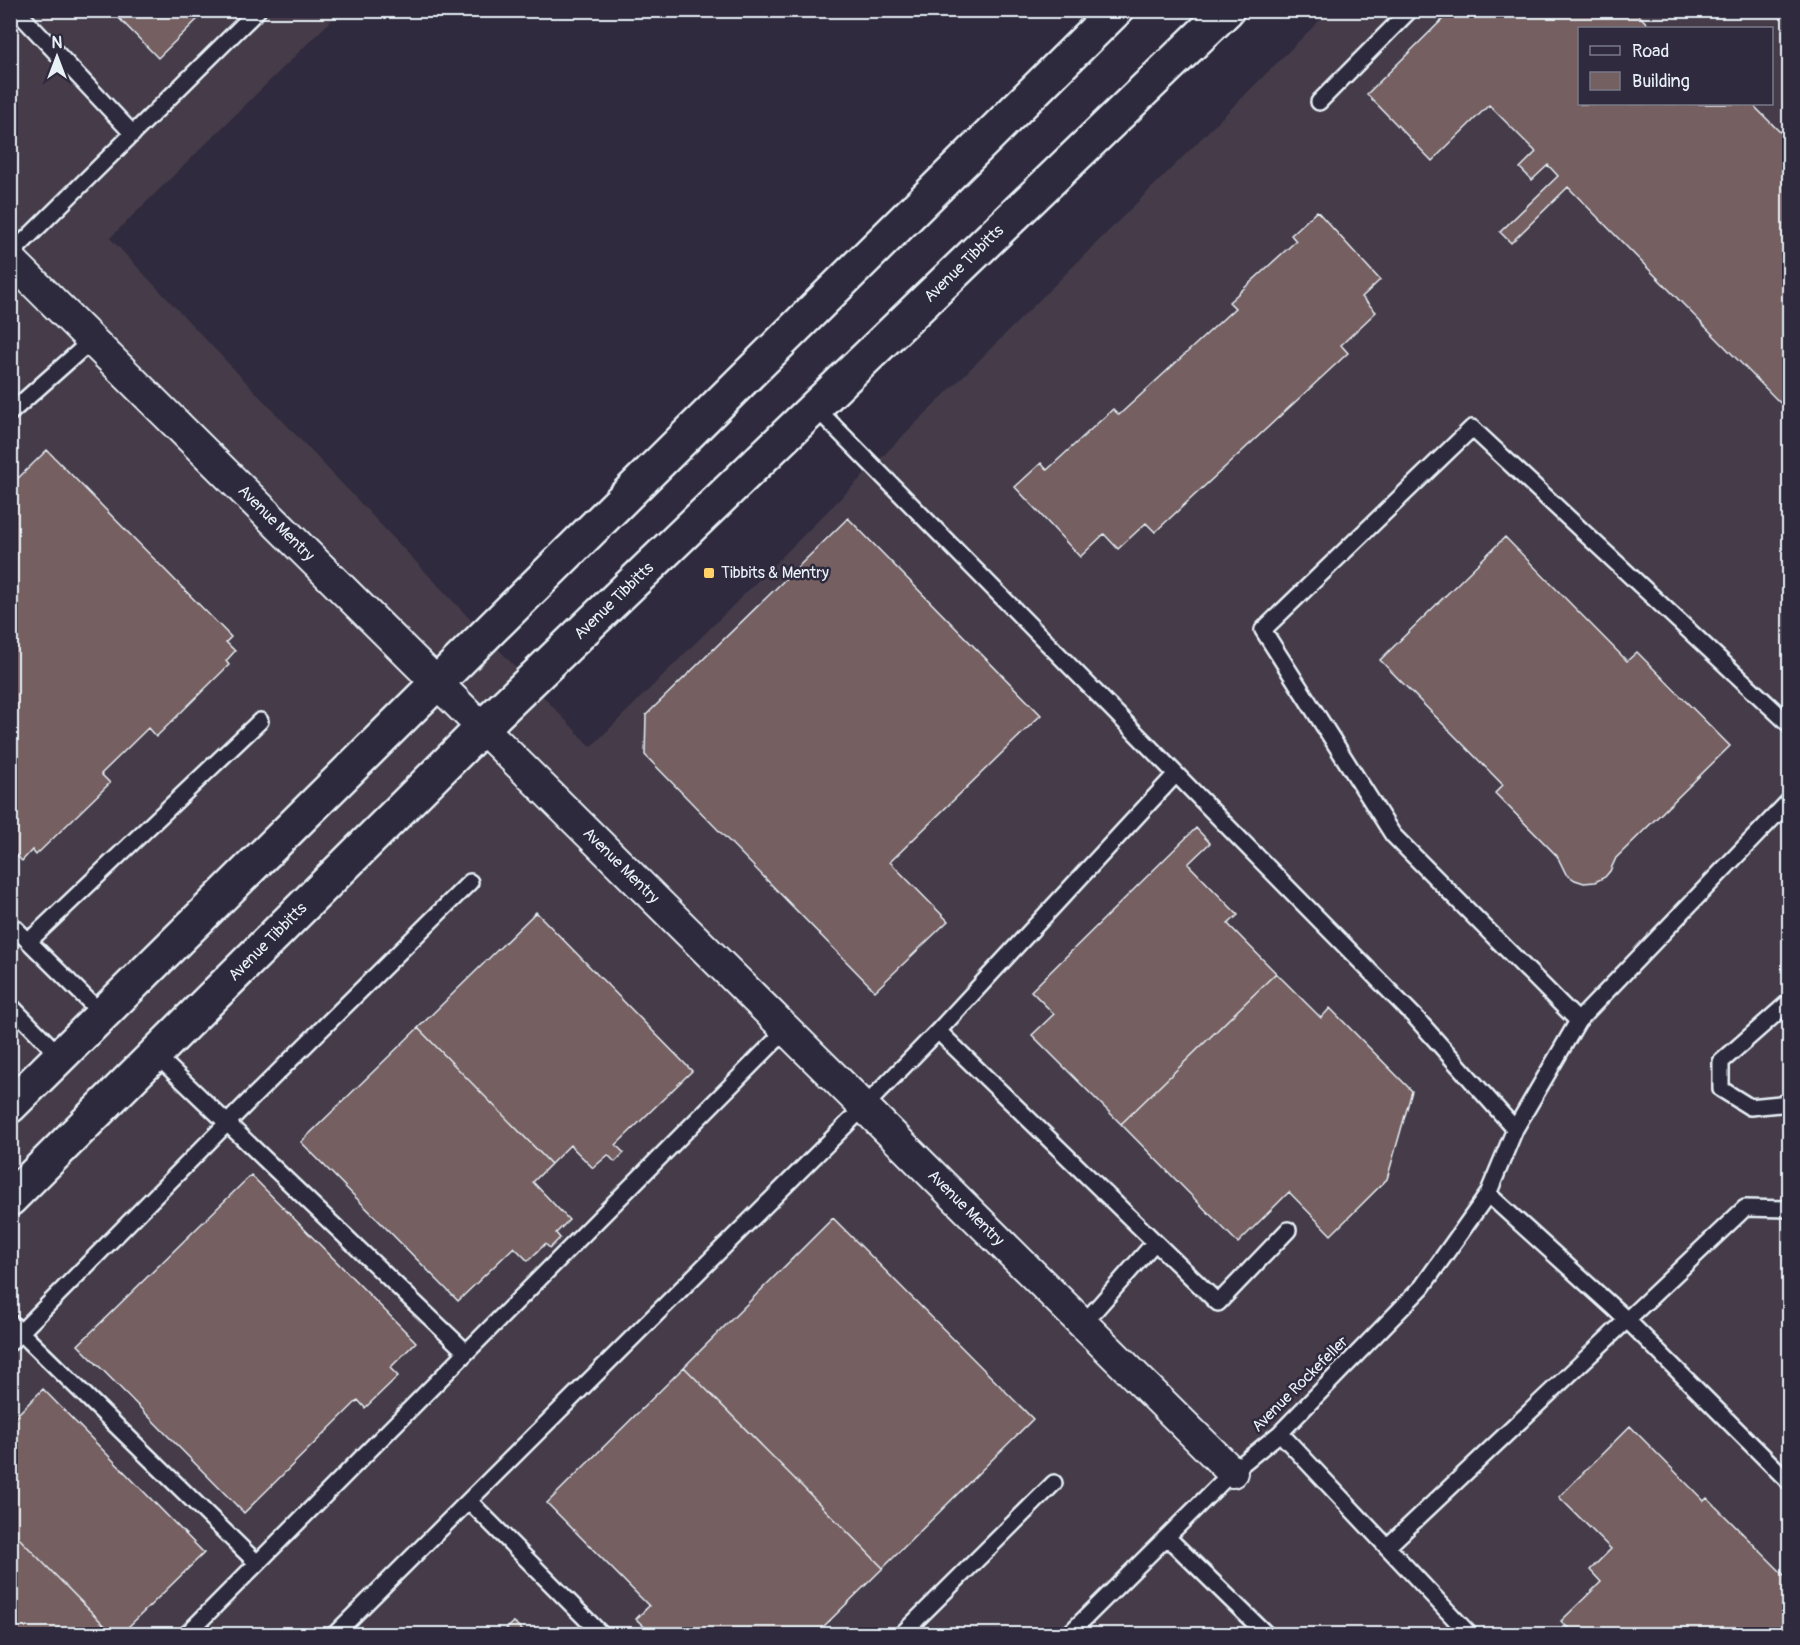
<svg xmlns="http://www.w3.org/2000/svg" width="1800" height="1645" font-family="Pangolin,sans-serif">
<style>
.built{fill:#443a48;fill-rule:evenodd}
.building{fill:#745f61;stroke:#e8f1f8;stroke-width:1.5}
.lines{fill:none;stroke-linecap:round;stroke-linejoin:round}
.service-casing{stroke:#e8f1f8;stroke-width:20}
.minor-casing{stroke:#e8f1f8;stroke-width:34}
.tertiary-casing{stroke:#e8f1f8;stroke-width:38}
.service{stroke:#2f2a3d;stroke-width:15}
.minor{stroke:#2f2a3d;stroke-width:30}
.tertiary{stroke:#2f2a3d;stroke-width:33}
.poi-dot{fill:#ffd166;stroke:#2f2a3d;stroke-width:2}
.labels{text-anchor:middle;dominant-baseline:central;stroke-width:5;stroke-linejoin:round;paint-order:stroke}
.street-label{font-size:16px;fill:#e8f1f8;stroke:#2f2a3d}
.poi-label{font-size:16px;fill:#e8f1f8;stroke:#2f2a3d;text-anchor:start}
</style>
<rect width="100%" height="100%" fill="#2f2a3d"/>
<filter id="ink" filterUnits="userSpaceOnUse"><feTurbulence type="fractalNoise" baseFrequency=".0167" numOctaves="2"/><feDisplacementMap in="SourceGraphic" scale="12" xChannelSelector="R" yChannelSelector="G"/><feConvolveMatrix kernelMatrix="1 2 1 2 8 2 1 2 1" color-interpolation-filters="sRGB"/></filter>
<g filter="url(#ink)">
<!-- built -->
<path class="built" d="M1779 10 1789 20V1634H11V11H341L110 238 591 747 1329 11ZM1580 28H1772V104H1580Z"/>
<!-- building -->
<path class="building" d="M111 10H207L158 58Z
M1452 10H1634L1651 28H1580V104H1752L1780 132 1784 129 1790 135V413L1568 187 1511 243 1500 232 1558 176 1548 165 1532 180 1520 168 1536 152 1489 105 1432 161 1367 94Z
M1317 211 1380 280 1362 297 1376 312 1341 345 1348 353 1155 532 1146 523 1118 549 1104 534 1080 557 1015 487 1041 463 1047 470 1113 409 1119 415 1235 308 1229 302 1296 241 1291 235Z
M47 450 231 637 226 642 235 651 226 661 229 665 156 737 148 728 101 774 110 783 36 855 32 850 22 861 12 851 10 853V486Z
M848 518 1041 715 890 862 948 921 875 991 645 755 646 715Z
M1505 537 1627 661 1637 652 1730 746 1616 858 1610 871 1605 877 1595 882 1584 883 1575 880 1566 874 1557 856 1495 793 1503 785 1380 660Z
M1196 828 1210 843 1188 864 1238 915 1228 924 1276 973 1121 1124 1032 1035 1054 1014 1031 991Z
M536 912 692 1071 616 1145 624 1153 615 1162 608 1155 593 1168 570 1145 551 1164 418 1028Z
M1276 973 1321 1018 1330 1008 1412 1091 1387 1179 1331 1235 1289 1192 1238 1243 1121 1124Z
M418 1028 551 1164 533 1182 569 1220 556 1233 560 1238 550 1248 545 1244 528 1261 514 1247 458 1301 301 1142Z
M251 1175 416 1342 390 1368 398 1376 365 1408 358 1400 244 1513 78 1345Z
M833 1218 1033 1419 883 1568 684 1367Z
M684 1367 883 1568 816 1634H652L636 1619 649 1606 547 1503Z
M43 1389 204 1553 121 1634H113L10 1529V1422Z
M1630 1426 1704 1501 1707 1498 1790 1581V1634H1574L1561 1621 1601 1582 1590 1570 1611 1549 1559 1497Z
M10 1529 113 1634H10Z
M514 1622 526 1634H501Z
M400 1632H448L451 1634H398Z"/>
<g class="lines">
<defs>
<path id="service" d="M16 10 133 134
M1319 102 1410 10
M10 255 258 10
M10 413 92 340
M1176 774 1416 1018 1515 1129
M10 923 103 1015
M29 941 260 721
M1790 1001 1721 1062V1089L1750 1107 1790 1103
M10 1005 60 1056
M1578 1021 1393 835 1263 630 1472 428 1790 725
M938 1031 1155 1242 1083 1324
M155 1054 466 1352
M1488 1194 1627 1320 1790 1483
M1155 1242 1218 1303 1288 1230
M10 1322 257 1563
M10 1343 250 1100 470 882
M1280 1433 1469 1634
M469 1501 601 1634
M1167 1537 1266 1634
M1387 1547 1745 1208 1790 1209
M187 1634 787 1029
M335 1634 864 1107 938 1031 1176 774 815 407
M902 1634 1054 1483
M1069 1634 1232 1472 1280 1433 1422 1287 1488 1194 1515 1129 1578 1021 1790 800"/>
<g id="minor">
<path id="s1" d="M10 259 1232 1472"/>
</g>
<g id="tertiary">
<path d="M10 1106 1116 10"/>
<path id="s2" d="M10 1199 483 727 1227 10"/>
</g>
</defs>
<!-- service casing -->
<use href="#service" class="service-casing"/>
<!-- minor casing -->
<use href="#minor" class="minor-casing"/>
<!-- tertiary casing -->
<use href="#tertiary" class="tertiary-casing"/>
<!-- service -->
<use href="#service" class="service"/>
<!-- minor -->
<use href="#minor" class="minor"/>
<!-- tertiary -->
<use href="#tertiary" class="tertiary"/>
</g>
</g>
<!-- markers -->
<rect class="poi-dot" x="703" y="567" width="12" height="12" rx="3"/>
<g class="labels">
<!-- street labels -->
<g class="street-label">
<text stroke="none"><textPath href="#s2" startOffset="1336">Avenue Tibbitts</textPath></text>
<text stroke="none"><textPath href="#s1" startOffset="375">Avenue Mentry</textPath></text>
<text stroke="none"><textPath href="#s2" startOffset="850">Avenue Tibbitts</textPath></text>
<text stroke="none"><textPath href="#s1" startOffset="861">Avenue Mentry</textPath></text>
<text stroke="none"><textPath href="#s2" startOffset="364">Avenue Tibbitts</textPath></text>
<text stroke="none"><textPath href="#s1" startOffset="1347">Avenue Mentry</textPath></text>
<text transform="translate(1300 1384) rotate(-45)">Avenue Rockefeller</text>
</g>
<!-- poi labels -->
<g class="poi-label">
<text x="721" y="573">Tibbits &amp; Mentry</text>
</g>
</g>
<!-- margin -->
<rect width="1800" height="1645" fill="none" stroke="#2f2a3d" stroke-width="36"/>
<rect x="18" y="18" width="1764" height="1609" fill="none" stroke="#e8f1f8" stroke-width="2" filter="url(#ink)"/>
<!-- legend -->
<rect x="1578" y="27" width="195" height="78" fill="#2f2a3d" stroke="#797a88" stroke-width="1.5"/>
<rect x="1590" y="46" width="30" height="9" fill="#2f2a3d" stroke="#797a88" stroke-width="1.5"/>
<text x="1632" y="57" font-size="18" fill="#e8f1f8">Road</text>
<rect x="1590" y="72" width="30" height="18" fill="#745f61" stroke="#797a88" stroke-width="1.5"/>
<text x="1632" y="87" font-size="18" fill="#e8f1f8">Building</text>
<!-- north arrow -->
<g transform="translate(57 57)" stroke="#2f2a3d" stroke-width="4.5" paint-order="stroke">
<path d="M0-4.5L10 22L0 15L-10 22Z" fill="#e8f1f8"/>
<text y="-9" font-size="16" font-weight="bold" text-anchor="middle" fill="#e8f1f8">N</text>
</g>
</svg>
